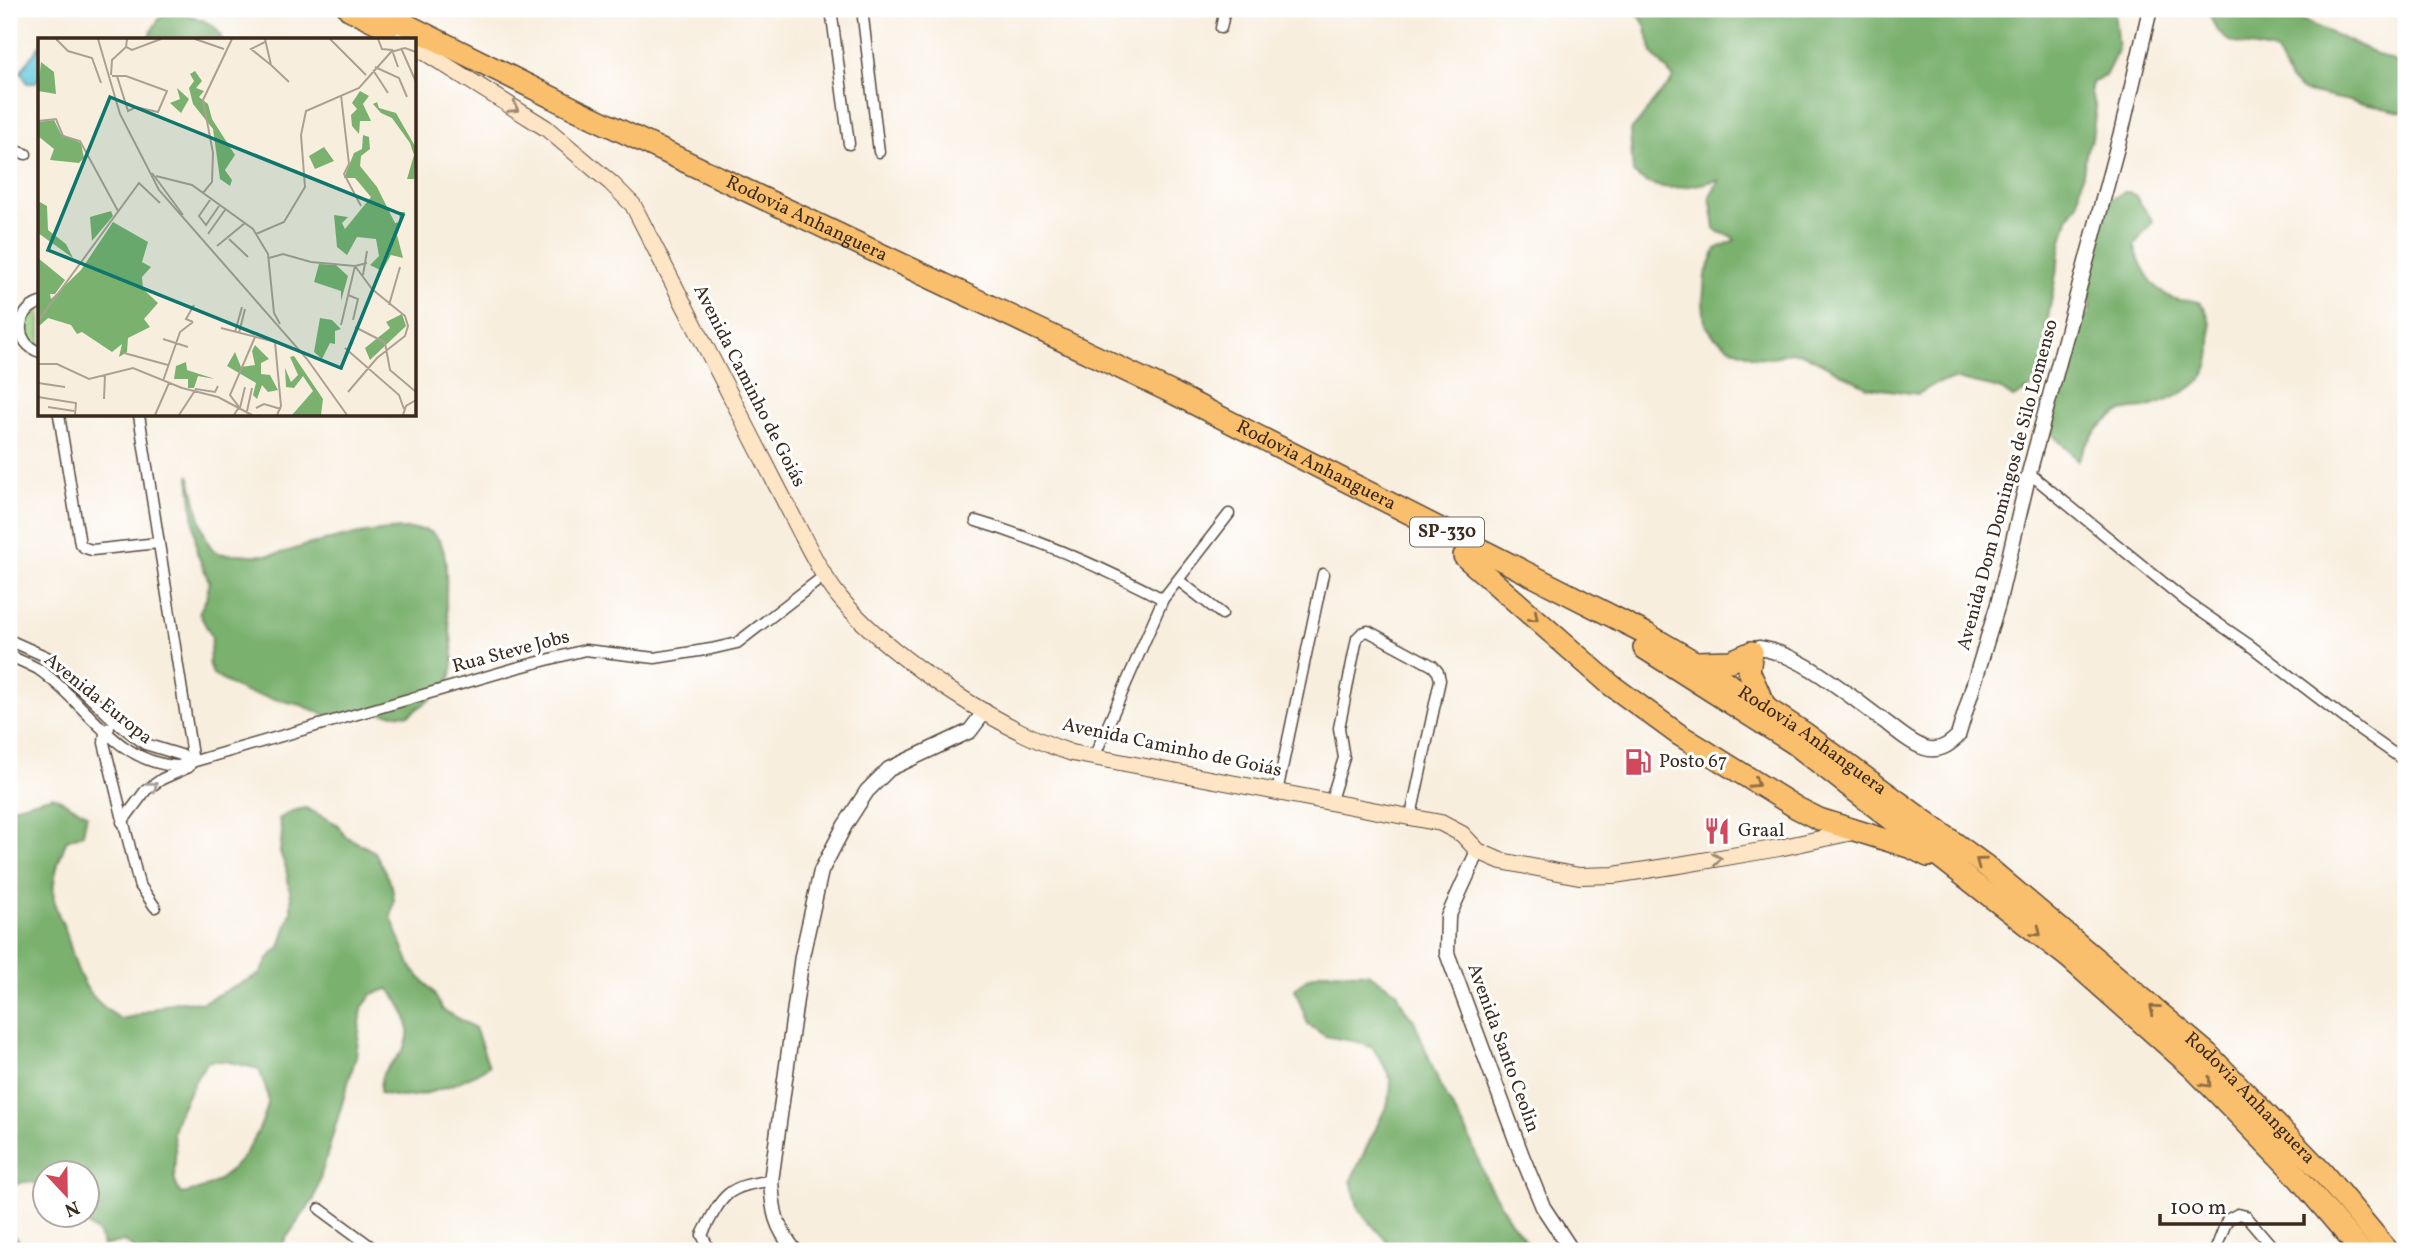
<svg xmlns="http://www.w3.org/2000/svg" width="2415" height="1260" font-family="Vollkorn,serif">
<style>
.green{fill:#98ce80;stroke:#6a7c4f;stroke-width:2}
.forest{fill:#7ab16e;stroke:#5a6e46;stroke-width:2;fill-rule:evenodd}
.water{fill:#60c8dc;stroke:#4e797d;stroke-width:2}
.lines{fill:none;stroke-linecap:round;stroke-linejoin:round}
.minor-casing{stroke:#57473b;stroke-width:13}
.tertiary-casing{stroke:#57473b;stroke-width:17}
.secondary-casing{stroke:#57473b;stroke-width:18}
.motorway-casing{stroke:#57473b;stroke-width:24}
.minor{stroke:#fff;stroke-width:10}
.tertiary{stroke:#fff;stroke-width:14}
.secondary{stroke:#fde5c5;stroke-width:16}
.motorway{stroke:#f9bf6d;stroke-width:21}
.oneway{stroke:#9c8872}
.oneway2{stroke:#906d42}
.oneway3{stroke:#a79f9a}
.labels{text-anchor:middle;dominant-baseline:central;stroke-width:6;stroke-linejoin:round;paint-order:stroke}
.shield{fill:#fff;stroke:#766a62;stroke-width:2}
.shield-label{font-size:18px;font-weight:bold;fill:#3b2a1e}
.street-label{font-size:19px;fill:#3b2a1e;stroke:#fff}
.poi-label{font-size:19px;fill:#3b2a1e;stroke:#fff;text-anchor:start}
.inset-road{fill:none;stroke:#aca091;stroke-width:2}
.view{fill:#0f766e;fill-opacity:0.15;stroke:#0f766e;stroke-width:3.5}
.inset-edge{fill:none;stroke:#3b2a1e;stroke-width:3.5}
</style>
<rect width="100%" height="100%" fill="#fff"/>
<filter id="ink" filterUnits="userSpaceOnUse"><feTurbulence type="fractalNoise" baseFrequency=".0143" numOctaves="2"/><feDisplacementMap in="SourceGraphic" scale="14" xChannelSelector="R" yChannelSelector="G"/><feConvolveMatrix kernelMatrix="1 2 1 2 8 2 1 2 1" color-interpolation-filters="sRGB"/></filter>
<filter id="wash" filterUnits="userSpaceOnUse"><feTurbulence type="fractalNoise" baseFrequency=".00686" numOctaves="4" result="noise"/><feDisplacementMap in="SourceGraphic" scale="28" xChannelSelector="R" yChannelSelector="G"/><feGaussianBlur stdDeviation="1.57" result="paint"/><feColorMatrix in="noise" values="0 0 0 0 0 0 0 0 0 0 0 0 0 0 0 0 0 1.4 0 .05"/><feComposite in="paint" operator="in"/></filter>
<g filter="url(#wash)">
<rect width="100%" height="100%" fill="#f8eede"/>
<!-- green -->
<path class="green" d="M40 305V350L27 339 25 318Z"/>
<!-- forest -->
<path class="forest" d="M1635 9H2114L2118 50 2105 76 2093 82 2091 86V93L2096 107 2092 138 2087 149 2078 203 2068 218 2062 241 2046 329 2049 342 2034 386 2013 398 2000 389 1956 379 1937 383 1918 394 1867 387 1806 355 1791 352 1771 358 1754 357 1729 347 1714 336 1705 324 1703 302 1705 276 1716 249 1735 240 1731 236 1718 232 1715 228 1710 196 1719 180C1688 186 1660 197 1633 173L1630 131C1642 120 1648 107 1659 95 1664 88 1671 86 1673 77L1652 53 1645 25Z
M2222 9H2278L2406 67V113L2303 91 2290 80 2276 52C2242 41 2224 52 2209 14Z
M170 11C181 12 211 21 217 30 220 33 221 37 222 40H148C152 29 158 16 170 11Z
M2124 192H2129L2135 196 2153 221 2134 245C2141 268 2154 294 2179 300 2186 302 2194 298 2200 303 2215 315 2213 359 2205 374 2197 388 2161 405 2145 408 2137 409 2127 408 2119 413 2099 423 2088 440 2078 460L2049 431 2060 373 2076 324 2089 314 2090 306 2087 264 2107 202Z
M189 475C196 493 201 547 218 553 224 555 232 554 239 554 248 555 257 556 266 555 279 555 294 549 307 545 338 538 393 525 424 530 453 535 445 585 446 605 448 627 457 654 451 675 446 692 422 704 409 715L368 712 328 716 301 705 244 692 213 675 209 663 212 637 199 613 207 597 209 581 197 553Z
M53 796 87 814 83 834 67 840C59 858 50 884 55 904 57 915 64 924 67 935 78 974 83 997 121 1019L135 1016 167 1004 181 1001 201 1003 260 974 269 958 280 947 291 912V897L286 868 280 852 282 833 279 819 292 811 306 808 337 824 345 836 375 852 392 886 394 900 391 917 411 967 433 992 443 1010 475 1028 489 1066C465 1081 430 1096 402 1097 395 1097 387 1094 380 1093 380 1064 390 1070 403 1050 416 1030 403 1004 389 989L372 994 362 1008 356 1056 314 1199 284 1241V1251H137L124 1241 103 1246 99 1234 75 1215 88 1214V1172H46L45 1190C33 1179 23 1180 9 1188V808ZM225 1061 259 1069C262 1079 268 1090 268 1101 268 1109 263 1119 260 1127 244 1162 221 1188 181 1194 169 1175 177 1167 175 1146 175 1143 173 1139 173 1135 173 1121 198 1071 209 1061Z
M1322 972 1368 973 1397 992 1404 1008 1414 1020 1440 1086 1468 1134 1487 1182 1511 1222 1535 1251H1395L1359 1210 1351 1180 1388 1103 1391 1087 1389 1073 1373 1048 1358 1042 1325 1036 1308 1024 1295 989 1306 979Z
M9 1225 12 1233 27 1251H9Z"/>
<!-- water -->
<path class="water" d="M40 45V77L35 83H27L21 71Z"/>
</g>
<g filter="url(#ink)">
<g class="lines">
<defs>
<path id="minor" d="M831 9 849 144
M862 9 879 152
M1221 28 1225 9
M9 149 26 154
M40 303C15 311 14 344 40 352
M59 415 80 544 85 548 92 550 158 543
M139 415 193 762
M2029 473 2187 602 2248 644 2359 729 2406 762
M976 521C1041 540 1103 568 1163 599
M1178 580 1222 614
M9 640 47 657 115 721 145 744 181 755 193 762
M9 655C18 660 29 664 38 669 87 702 114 763 178 766L516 668 585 650 655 658 711 649 737 643 824 576
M109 728 105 732 104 743 139 884 155 907
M1094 757 1163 599 1229 514
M1277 792 1323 574
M1331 800 1344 758 1339 728 1357 638 1362 633 1368 631 1433 666 1438 672 1440 680 1411 816
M122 822 146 790 162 779 189 767
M320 1209 377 1251
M710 1251 702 1235C722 1196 726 1185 771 1181
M2215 1251 2227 1220 2238 1214 2246 1216 2276 1251"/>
<path id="tertiary" d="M1752 652 1759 648C1802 654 1849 696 1884 721 1896 730 1910 743 1925 748 1938 752 1948 746 1958 736L1998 604 2029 473 2122 129 2150 9
M1478 851 1448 917 1447 953 1522 1156 1543 1207 1572 1251
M795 1251C775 1226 773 1212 771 1181L802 956 821 871 845 825 867 791 889 769 970 731 985 711"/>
<path id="secondary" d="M380 25 405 40
M415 46 546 128 611 183 633 205 801 533C814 558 827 584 846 605 897 661 1000 730 1072 753L1441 823 1462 834 1478 851 1501 861 1579 876 1614 875 1679 865 1779 848 1857 831"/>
<g id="motorway">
<path d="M349 9 388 28"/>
<path id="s1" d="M375 9 577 110 1175 394 1647 634 1695 662 1803 732 1986 866 2208 1054 2322 1172 2388 1251"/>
<path d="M1464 556 1611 685 1678 734 1797 808 1819 819 1912 848 1928 856"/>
<path d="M1644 648 1795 744 2068 957 2193 1068 2289 1167 2361 1251"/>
<path d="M1752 652 1749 671 1765 706"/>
<path d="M1697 662 1731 661 1752 652"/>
</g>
</defs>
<!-- minor casing -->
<use href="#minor" class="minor-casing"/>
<!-- tertiary casing -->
<use href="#tertiary" class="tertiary-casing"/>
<!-- secondary casing -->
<use href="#secondary" class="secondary-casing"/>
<!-- motorway casing -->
<use href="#motorway" class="motorway-casing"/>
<!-- minor -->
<use href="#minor" class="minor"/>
<!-- tertiary -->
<use href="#tertiary" class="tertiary"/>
<!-- secondary -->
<use href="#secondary" class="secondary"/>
<!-- motorway -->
<use href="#motorway" class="motorway"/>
</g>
<!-- one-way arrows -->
<defs><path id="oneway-chevron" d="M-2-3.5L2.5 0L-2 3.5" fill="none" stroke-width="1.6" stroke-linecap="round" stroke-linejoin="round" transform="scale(1.75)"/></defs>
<g class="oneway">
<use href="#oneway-chevron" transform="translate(514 108) rotate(32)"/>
<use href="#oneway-chevron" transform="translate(1717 859) rotate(-9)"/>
</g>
<g class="oneway2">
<use href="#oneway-chevron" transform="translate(1534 617) rotate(41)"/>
<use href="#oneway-chevron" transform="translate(1755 783) rotate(33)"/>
<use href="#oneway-chevron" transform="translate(1980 862) rotate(-143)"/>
<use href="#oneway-chevron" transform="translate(2037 932) rotate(39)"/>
<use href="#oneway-chevron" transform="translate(2154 1009) rotate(-140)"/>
<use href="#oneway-chevron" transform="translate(2207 1083) rotate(46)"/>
</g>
<use class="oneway3" href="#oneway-chevron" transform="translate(153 786) rotate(-38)"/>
</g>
<!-- icons -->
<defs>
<symbol id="fuel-bare" viewBox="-9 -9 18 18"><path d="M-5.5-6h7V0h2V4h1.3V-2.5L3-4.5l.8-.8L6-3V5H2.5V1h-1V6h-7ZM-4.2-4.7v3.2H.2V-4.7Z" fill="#d1495b" stroke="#fff" stroke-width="2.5" paint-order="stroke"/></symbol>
<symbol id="restaurant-bare" viewBox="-9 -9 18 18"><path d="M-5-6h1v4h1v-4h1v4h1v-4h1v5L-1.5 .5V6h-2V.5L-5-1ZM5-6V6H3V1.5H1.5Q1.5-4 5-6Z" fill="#d1495b" stroke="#fff" stroke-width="2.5" paint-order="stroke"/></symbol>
</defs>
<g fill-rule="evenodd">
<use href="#fuel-bare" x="1619" y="743" width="38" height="38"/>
<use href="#restaurant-bare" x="1698" y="812" width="38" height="38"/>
</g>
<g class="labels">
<!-- shield labels -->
<rect class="shield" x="1410" y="517.5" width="74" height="29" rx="5"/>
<g class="shield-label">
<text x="1447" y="532">SP-330</text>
</g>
<!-- street labels -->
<g class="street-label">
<text stroke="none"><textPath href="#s1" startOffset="480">Rodovia Anhanguera</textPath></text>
<text transform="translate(749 386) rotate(63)">Avenida Caminho de Goiás</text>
<text stroke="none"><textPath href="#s1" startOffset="1046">Rodovia Anhanguera</textPath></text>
<text transform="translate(2008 485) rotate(-75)">Avenida Dom Domingos de Silo Lomenso</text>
<text transform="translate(511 652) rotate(-15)">Rua Steve Jobs</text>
<text transform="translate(98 699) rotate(39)">Avenida Europa</text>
<text stroke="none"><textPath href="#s1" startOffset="1614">Rodovia Anhanguera</textPath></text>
<text transform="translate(1172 748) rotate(12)">Avenida Caminho de Goiás</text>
<text transform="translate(1503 1048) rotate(70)">Avenida Santo Ceolin</text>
<text stroke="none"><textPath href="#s1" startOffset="2180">Rodovia Anhanguera</textPath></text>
</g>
<!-- poi labels -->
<g class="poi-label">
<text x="1659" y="762">Posto 67</text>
<text x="1738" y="831">Graal</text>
</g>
</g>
<!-- overview -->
<g transform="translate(38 38)">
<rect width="378" height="378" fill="#f8eede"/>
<path d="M3 24 16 34 18 56 0 53ZM157 33 164 43 158 50 166 53 161 59 170 66 174 81 197 117 187 132 194 142 192 148 182 141 175 91 155 66 151 50 156 43 152 36ZM139 50 151 61 143 75 132 65 142 61ZM322 53 331 58 325 66 333 83H322L321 96 314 88 313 77 319 71 314 65ZM339 64 341 70 358 75 378 110 376 141H369L376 117 372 105 354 80 343 75 335 66ZM16 82 23 96 43 105 46 120 41 125 12 122 16 111 0 98V84ZM325 97 331 99 332 111 323 118 322 128 339 149 357 185 362 184 361 174H367L359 197 365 220 353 217 344 233 332 227 341 218 338 201 319 199 309 217 299 209 296 177 310 179 304 185 307 191 333 159 317 140H306L316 115 324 111ZM286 109 296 123 277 131 271 118ZM0 163 9 168 10 192 28 206 35 220 0 195ZM73 173 75 178 54 203 52 179ZM75 184 110 204 104 224 113 229 104 239 105 251 120 265 106 281 112 289 90 300 89 314 81 319 84 306 74 314 44 294 39 296 33 287 10 280 0 289V220L27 242 17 256H12L13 261 43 232ZM281 226 298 227 310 238 303 263V253L276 244ZM364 276 368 288 332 322 327 310 352 290 348 284ZM282 280 294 282 303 291 297 293V306L292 305 284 321 276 314ZM217 307 231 321 223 325V336L232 337 240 352 230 354 224 347 219 361 215 357 218 345 189 328 197 314 203 329 217 327 214 313ZM256 318 285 361 283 377H254L275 353 265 338 256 350 248 349 247 330 253 344 260 337 252 319ZM148 324 149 332 177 341 160 338 156 350H150V341H136L138 328Z" fill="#7ab16e"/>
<path class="inset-road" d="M18 1 30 13 54 20 63 45M60 1 82 76 121 152 269 321 309 377M89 1 88 9 94 12 123 1M157 1 186 11M227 1 233 27 251 44M292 1 328 37M340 1 344 11 354 12 360 29M227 4 213 11 233 27M363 10 378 44M337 29 361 40 369 59M335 32 350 55M73 37 74 22 88 9M74 38H88L129 53 120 74 98 69 90 73 79 38M303 57 311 126 306 136 323 168M0 83 18 81 25 98 42 103 80 173M114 135 145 177M118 138 154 147 215 191 230 216 236 275 242 286M165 155 174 144 175 115 165 62 194 1M172 162 161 178 168 187 181 168M170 196 187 172M218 196 246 184 267 149 263 97 268 73 321 50 353 14 367 10 378 14M191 201 210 219M179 208 207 185M231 220 245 216 273 224 317 228 329 225M325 237 329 213M310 257 320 261 315 282M351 267 362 229M0 283 101 145 122 165M155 284 148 281 156 267M303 287 317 228M317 289 348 305M183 290 237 304 243 368 239 377M197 294 204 269M201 295 207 271M125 301 150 309M347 305 352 332 378 354M307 310 361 357 366 371M86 315 130 327M0 326H19L51 341 95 330 144 350 180 359 214 377M125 343 142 294 155 284M0 345 27 349M310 354 339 320 367 298 370 288 367 278 334 251 317 228M0 359 38 365 37 377M66 361 67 337M10 369 36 373M202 370 207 349M218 370 226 366 243 371M209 373 214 350M117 377 131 345M141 377 158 351 177 354 180 348M196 377 201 369 192 357 217 299M365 377 368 368 378 362"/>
<path class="view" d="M72 59 365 177 303 330 10 212Z"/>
<rect width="378" height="378" class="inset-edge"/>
</g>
<!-- margin -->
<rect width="2415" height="1260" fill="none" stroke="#fff" stroke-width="35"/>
<!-- north arrow -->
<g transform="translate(66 1194) rotate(158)"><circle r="33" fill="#ffffff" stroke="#b1aaa5" stroke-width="2"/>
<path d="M0-5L12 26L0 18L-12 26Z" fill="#d1495b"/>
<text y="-10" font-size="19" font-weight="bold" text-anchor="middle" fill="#3b2a1e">N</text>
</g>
<!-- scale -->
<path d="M2160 1214v10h144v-10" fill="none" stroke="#3b2a1e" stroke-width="3.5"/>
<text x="2170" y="1214" font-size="21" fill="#3b2a1e" stroke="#ffffff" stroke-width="5" paint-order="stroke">100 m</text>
</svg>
